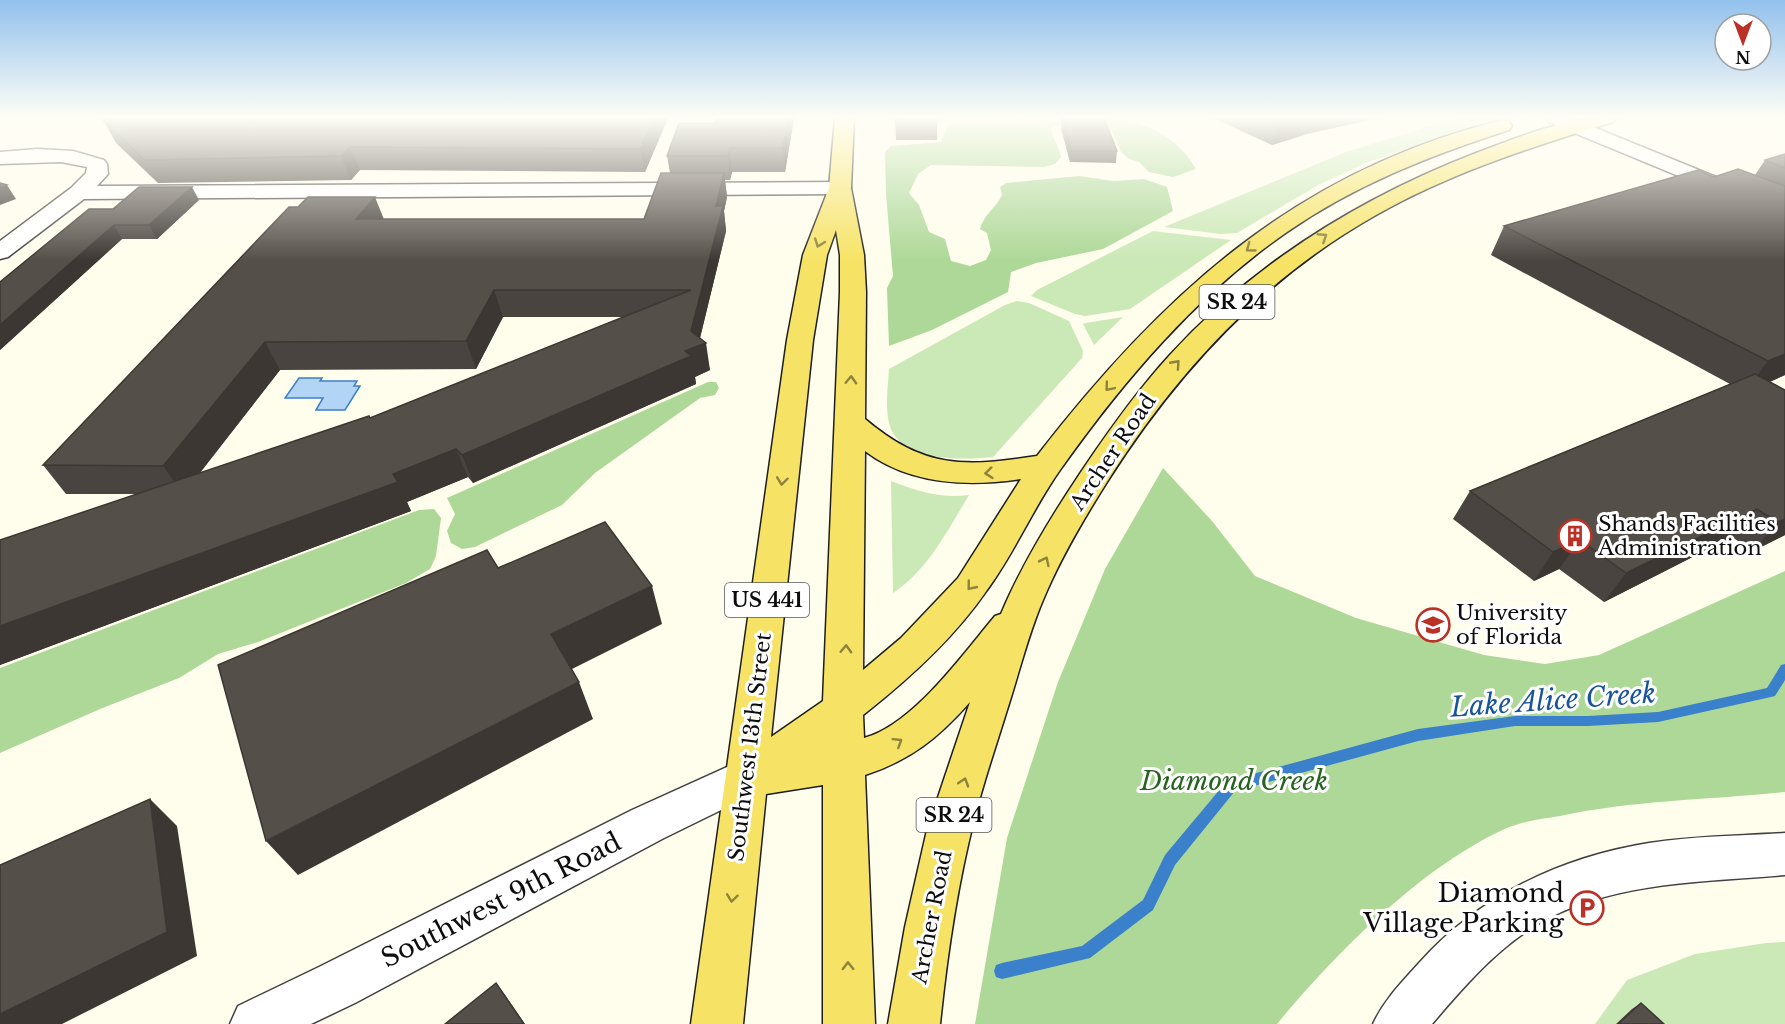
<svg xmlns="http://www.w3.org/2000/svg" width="1785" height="1024" font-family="'Libre Baskerville',serif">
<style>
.green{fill:#cbe8b7}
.forest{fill:#add897}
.water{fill:#b2d4f5;stroke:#3b80ca;stroke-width:1.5}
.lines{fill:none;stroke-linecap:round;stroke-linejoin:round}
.stream{fill:#3b80ca;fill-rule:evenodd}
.minor-casing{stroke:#404040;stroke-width:3}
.major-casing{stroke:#1e1e1e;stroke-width:3}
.minor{fill:#fff;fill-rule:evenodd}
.major{fill:#f6e365;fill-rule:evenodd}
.wall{fill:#49443f;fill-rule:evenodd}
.shaded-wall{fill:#3c3733}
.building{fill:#554f49;stroke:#3c3733;stroke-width:1.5}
.oneway{stroke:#8d833d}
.labels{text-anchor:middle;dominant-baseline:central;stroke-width:6;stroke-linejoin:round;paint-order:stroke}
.shield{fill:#fff;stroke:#565656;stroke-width:1.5}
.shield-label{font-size:20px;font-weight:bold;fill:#0d0d0d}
.street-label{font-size:21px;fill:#0d0d0d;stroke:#fff}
.poi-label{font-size:21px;fill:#0d0d0d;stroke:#fff;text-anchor:start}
.near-park-label{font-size:26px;font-style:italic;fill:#25631e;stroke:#fff}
.near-poi-label{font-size:26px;fill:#0d0d0d;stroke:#fff;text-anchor:end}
.near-street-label{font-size:26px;fill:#0d0d0d;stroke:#fff}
.near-water-label{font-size:27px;font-style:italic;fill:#18539c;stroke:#fff}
</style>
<rect width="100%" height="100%" fill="#fffdec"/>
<!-- green -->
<path class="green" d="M1455 118H1495L1366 163 1320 184 1237 233 1221 234 1164 227 1346 152Z
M1153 231 1231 240 1130 309 1085 316 1075 314 1031 296 1037 290Z
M1017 301 1029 303 1069 321 1083 351 1082 358 993 457C964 460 905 462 891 429 884 412 888 388 889 369L1005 305Z
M1123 317 1094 345 1083 324 1086 323Z
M891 481C916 491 942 499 969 495 948 530 927 571 893 593Z
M1785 942V1024H1595L1627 980 1695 954 1766 943Z"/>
<!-- forest -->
<path class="forest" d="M1120 120C1152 123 1181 142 1196 169L1173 177 1149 172 1139 162 1129 159 1121 152 1112 131C1095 124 1068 124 1050 127 1053 138 1059 146 1061 157L1055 164 1044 167 931 165 918 174 909 193 919 205 929 232 945 239 951 261 970 266 986 260 991 250 987 233 980 229C984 214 996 208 1002 195L1000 187 1006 183 1079 176 1114 181 1144 179 1167 187 1173 211 1103 249 1036 263 1011 272 1008 292 932 330 889 346 887 288 893 276 886 194 885 152 891 146 941 142 947 126 958 123Z
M708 382H716L719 388 715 395 700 398 595 473 562 505 475 547 462 549 451 543 447 531 455 514 447 498Z
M1163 468 1212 521 1255 576 1356 618 1484 655 1545 664 1599 655 1785 571V792C1710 800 1634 800 1560 816 1542 819 1523 821 1507 828 1423 865 1335 954 1277 1024H975L1007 838 1058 682 1105 569Z
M434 509 441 518 436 556 430 569 406 583 258 642 218 654 179 678 100 709 0 753V668L419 510Z"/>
<!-- water -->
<path class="water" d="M299 378H322L320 381H357L354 386H360L345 410H316L323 398H285Z"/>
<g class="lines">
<!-- stream -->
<path class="stream" d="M1785 664V680L1775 696 1771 697 1658 722 1588 726H1515L1418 741 1235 791 1175 865 1153 910 1090 958 1002 979 996 977 994 971 996 965 1002 963 1082 946 1143 900 1165 855 1226 782 1231 780 1418 729 1515 716H1588L1658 712 1767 688 1781 665Z"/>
<defs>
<path id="minor" d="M1546 118H1571L1785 205V220L1548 122Z
M37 149 73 151 104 160 107 164 108 174 97 186 840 182 848 183 851 188 848 193 840 194 84 199 8 257 0 259V241L71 188 86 173 87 167 61 162 0 164V152Z
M747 758 762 764 768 777 762 790 664 838 355 1003 311 1024H230L238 1006 319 967 632 810Z
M1785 833V875C1707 882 1622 881 1551 917 1503 941 1466 984 1432 1024H1373C1384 1000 1402 982 1419 963 1479 896 1561 857 1649 843 1693 836 1740 836 1785 833Z"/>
<path id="major" d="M835 118H854L851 188 864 255 866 292 865 419C924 469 964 467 1037 456 1163 293 1297 171 1502 120L1509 122 1512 126 1509 130C1431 155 1355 185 1287 232 1197 294 1123 381 1060 470 1033 508 1015 552 987 590 954 638 909 679 863 715L864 738C913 725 963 654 995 616L1001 614C1022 564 1051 517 1081 472 1108 432 1136 392 1169 356 1253 264 1360 198 1476 153 1520 137 1569 115 1616 118L1613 122C1531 147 1450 173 1376 215 1262 279 1176 373 1107 482 1083 520 1060 559 1043 600 1028 635 1019 673 1007 710 996 746 983 783 974 820 957 887 947 956 940 1024H888L905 927 927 830 970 702C938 738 911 760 865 775L875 1024H823V785L766 794 743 1024H691L787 340 803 255 829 188ZM836 230 840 255V292L823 701 771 737 813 340 827 255ZM865 451C910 485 967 487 1021 479L958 578 901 638 863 670Z"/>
</defs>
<!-- minor casing -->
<use href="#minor" class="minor-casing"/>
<!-- major casing -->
<use href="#major" class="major-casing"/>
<!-- minor -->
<use href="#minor" class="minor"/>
<!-- major -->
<use href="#major" class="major"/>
</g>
<!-- wall -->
<path class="wall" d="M106 118H668L645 172 360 170 351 180 158 183 116 143 103 120Z
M794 118 785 172H732L730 180H725L727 197 724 211 726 231 700 338 710 370 695 377 696 384 473 483 468 477 407 502 411 511 0 665V540L137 494H66L43 465 384 219H644L670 173 667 156 714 123ZM503 317H624L370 418 200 473 280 370 476 369Z
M895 118H937V140H896Z
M1062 118 1117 151 1116 163 1070 162 1061 129Z
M1213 118H1379L1310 133 1272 145Z
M1785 154V375L1770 382 1785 390V535L1753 551 1732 537 1604 602 1559 569 1534 581 1453 519 1470 491 1730 384 1491 255 1504 226 1714 177 1755 175 1765 160Z
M199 200 157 239H122L0 350V282L113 209Z
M1641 1003 1664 1024H1616L1632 1009Z"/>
<!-- shaded-wall -->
<path class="shaded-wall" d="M654 118H668L645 172 640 149Z
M788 118H794L785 172 783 148Z
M1280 118H1379L1310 133 1272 145Z
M350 147 360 170 351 180 341 156Z
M730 148 732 172 730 180 728 156Z
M724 173 727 197 724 211 726 231 698 346 706 343 710 370 695 377 696 384 473 483 462 455 685 351 691 331 716 206Z
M7 185 16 199 0 205V188Z
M192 187 199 200 157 239 149 225Z
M375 197 385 222 356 219Z
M114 225 122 239 0 350V325Z
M494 290 503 317 476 369 466 341Z
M265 342 280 370 183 494 163 466Z
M1785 354V375L1745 392 1768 361Z
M456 449 468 477 407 502 411 511 0 665V626Z
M1757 509 1732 537 1604 602 1626 573Z
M1785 519V535L1753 551 1778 522Z
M1580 540 1559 569 1534 581 1553 552Z
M652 586 662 624 566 672 551 634Z
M579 682 593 719 298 875 266 841Z
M150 799 177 826 197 956 62 1024H0V1014Z
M496 983 505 995 525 1024H524Z"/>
<!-- building -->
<path class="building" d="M106 118H654L640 149 350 147 341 156 145 160 103 120Z
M716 118H788L783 148H730L728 156H667L679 123H714Z
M896 118H937V123H896Z
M1063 118H1104L1117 151H1071Z
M1785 154V168L1765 160Z
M1738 169 1785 186V354L1768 361 1504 226 1698 170 1714 177Z
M661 173H724L716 206H723L691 331 706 343 685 351 691 356 462 455 456 449 393 474 398 482 0 626V540L369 416 370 418 691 290H494L466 341 265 342 163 466 43 465 289 207H298L308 197H375L356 219H644Z
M0 183 7 185 0 188Z
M139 187H192L149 225H114L0 325V282L89 209H113Z
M1755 374 1785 390V519L1778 522 1757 509 1626 573 1580 540 1553 552 1470 491Z
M605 522 652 586 551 634 579 682 266 841 218 665 487 550 498 568Z
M150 799 167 932 0 1014V865Z
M496 983 524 1024H445Z
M1641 1003 1664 1024H1618Z"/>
<!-- one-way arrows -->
<defs><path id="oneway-chevron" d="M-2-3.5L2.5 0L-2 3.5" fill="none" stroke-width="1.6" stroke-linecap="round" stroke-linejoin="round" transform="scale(1.5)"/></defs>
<g class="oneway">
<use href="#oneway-chevron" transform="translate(1323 237) rotate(-33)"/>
<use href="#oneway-chevron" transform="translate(819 243) rotate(110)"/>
<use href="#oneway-chevron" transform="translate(1250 248) rotate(144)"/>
<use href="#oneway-chevron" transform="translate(1176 364) rotate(-48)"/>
<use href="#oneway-chevron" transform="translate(851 380) rotate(-88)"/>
<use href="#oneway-chevron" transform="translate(1109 387) rotate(130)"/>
<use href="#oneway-chevron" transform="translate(989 473) rotate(174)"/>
<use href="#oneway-chevron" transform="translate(782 481) rotate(97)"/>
<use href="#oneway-chevron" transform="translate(1045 561) rotate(-64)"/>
<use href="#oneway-chevron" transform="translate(971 586) rotate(129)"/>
<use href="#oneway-chevron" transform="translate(846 649) rotate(-88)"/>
<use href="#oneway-chevron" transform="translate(898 742) rotate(-32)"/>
<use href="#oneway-chevron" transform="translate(964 782) rotate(-72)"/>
<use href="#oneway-chevron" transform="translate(732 898) rotate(97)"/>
<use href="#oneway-chevron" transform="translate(848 966) rotate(-91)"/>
</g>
<!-- sky -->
<linearGradient id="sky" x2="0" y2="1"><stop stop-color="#92c1ed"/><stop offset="0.45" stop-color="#fffef6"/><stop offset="1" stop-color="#fffef6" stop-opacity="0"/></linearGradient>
<rect width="1785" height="261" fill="url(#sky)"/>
<!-- icons -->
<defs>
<symbol id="building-ring" viewBox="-11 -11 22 22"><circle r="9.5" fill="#fff" stroke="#ba3127" stroke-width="1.5"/><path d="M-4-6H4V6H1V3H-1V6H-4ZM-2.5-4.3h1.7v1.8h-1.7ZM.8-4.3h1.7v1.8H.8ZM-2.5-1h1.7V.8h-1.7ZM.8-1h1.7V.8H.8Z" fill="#ba3127"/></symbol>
<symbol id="university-ring" viewBox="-11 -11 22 22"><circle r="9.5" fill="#fff" stroke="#ba3127" stroke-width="1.5"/><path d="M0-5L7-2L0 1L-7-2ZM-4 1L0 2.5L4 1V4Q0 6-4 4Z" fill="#ba3127"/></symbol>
<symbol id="parking-ring" viewBox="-11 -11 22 22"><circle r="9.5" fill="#fff" stroke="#ba3127" stroke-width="1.5"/><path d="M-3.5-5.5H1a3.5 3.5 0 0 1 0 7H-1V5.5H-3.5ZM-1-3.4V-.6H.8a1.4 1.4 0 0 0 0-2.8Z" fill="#ba3127"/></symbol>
</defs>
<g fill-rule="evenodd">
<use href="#building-ring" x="1556" y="517" width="38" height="38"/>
<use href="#university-ring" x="1414" y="606" width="38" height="38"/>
<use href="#parking-ring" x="1568" y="889" width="38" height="38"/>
</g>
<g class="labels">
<!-- shield labels -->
<g class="shield">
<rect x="1199.5" y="285" width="75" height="34" rx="4.5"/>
<rect x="725" y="583" width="84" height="34" rx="4.5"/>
<rect x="916.5" y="798" width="75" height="34" rx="4.5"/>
</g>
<g class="shield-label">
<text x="1237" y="302">SR 24</text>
<text x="767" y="600">US 441</text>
<text x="954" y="815">SR 24</text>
</g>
<!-- street labels -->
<g class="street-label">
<text transform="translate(1113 452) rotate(-56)">Archer Road</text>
<text transform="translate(750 747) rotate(-83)">Southwest 13th Street</text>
<text transform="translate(932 917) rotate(-79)">Archer Road</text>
</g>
<!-- poi labels -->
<g class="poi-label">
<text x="1598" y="524">Shands Facilities<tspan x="1598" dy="24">Administration</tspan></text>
<text x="1456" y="613">University<tspan x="1456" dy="24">of Florida</tspan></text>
</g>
<!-- near-park labels -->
<g class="near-park-label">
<text x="1234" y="781">Diamond Creek</text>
</g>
<!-- near-poi labels -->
<g class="near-poi-label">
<text x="1564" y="893">Diamond<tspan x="1564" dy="30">Village Parking</tspan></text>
</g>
<!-- near-street labels -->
<g class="near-street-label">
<text transform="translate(501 900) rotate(-27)">Southwest 9th Road</text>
</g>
<!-- near-water labels -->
<g class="near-water-label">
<text transform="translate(1553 700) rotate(-4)">Lake Alice Creek</text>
</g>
</g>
<!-- north arrow -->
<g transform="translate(1743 42) rotate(180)"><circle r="28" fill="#ffffff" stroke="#9e9e9e" stroke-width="1.5"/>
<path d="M0-4.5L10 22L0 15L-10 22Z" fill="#ba3127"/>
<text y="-9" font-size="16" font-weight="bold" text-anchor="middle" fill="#0d0d0d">N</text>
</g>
</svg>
